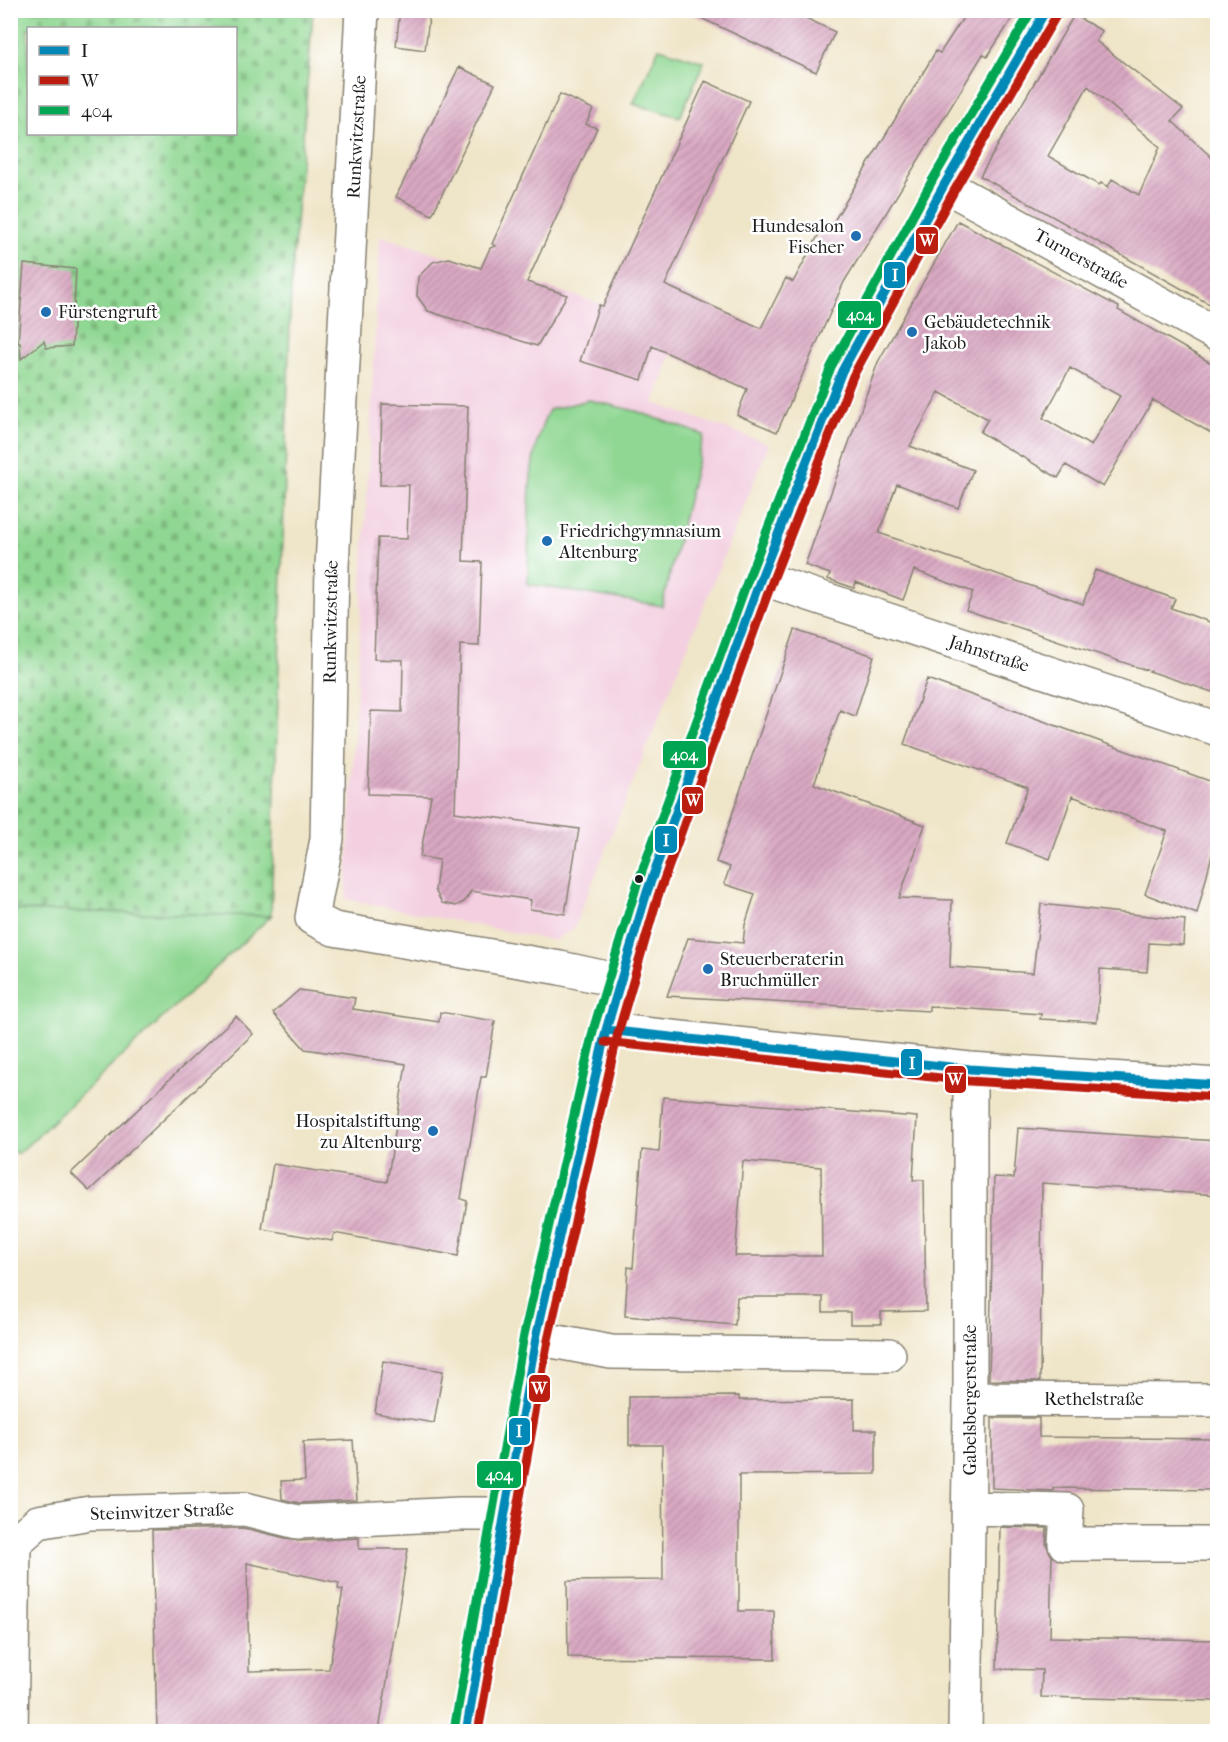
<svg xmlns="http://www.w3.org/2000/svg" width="1228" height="1742" font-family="'IM FELL French Canon',serif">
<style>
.built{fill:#f3cfe0}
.green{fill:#8fd792;stroke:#567a57;stroke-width:1.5}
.cemetery{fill:url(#cemetery-stones);stroke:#567a57;stroke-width:1.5;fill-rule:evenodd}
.building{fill:url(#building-hatch);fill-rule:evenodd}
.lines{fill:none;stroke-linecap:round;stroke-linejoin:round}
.minor-casing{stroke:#868072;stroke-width:36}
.major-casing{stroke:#868072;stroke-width:36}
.minor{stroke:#fff;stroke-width:33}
.major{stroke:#fabe6d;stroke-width:33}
.bus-1-casing{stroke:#fff;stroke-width:14}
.bus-2-casing{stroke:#fff;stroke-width:14}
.bus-3-casing{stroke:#fff;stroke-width:14}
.bus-1{stroke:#0089b6;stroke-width:9}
.bus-2{stroke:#bb1e10;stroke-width:9}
.bus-3{stroke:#00a651;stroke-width:9}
.poi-dot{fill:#1f6fb2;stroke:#fff;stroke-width:2}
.bus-dot{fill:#1c1c1c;stroke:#fff;stroke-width:2}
.labels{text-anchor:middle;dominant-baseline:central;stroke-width:5;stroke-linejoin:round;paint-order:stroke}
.street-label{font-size:18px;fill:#1c1c1c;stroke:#fff}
.poi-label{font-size:18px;fill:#1c1c1c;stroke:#fff;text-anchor:start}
.line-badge{stroke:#fff;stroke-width:2}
.badge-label{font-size:16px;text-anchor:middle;font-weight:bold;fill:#fff}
</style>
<defs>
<pattern id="cemetery-stones" width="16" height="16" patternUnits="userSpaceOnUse" patternTransform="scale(1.5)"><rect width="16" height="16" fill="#8fd792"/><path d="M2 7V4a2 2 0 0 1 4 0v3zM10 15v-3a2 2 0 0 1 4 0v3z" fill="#7bb87d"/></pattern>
<pattern id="building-hatch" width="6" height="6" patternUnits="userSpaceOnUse" patternTransform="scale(1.5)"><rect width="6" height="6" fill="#d9a8c2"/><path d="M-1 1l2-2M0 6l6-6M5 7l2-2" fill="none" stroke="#ba90a6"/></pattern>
</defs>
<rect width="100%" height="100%" fill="#fff"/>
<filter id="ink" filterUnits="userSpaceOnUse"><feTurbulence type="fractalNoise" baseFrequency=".0167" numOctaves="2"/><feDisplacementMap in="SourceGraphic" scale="12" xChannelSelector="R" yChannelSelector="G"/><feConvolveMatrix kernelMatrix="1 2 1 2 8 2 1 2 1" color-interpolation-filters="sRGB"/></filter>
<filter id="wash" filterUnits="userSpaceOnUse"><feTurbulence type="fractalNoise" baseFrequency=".008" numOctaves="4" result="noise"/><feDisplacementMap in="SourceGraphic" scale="24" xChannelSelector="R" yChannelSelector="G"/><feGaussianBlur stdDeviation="1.35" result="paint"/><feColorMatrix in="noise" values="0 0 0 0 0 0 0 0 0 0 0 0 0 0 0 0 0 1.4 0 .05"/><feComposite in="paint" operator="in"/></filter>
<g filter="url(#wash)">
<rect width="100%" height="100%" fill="#efe5c8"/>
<!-- built -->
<path class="built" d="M380 236 680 328 654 403 769 444 574 928 554 941 346 899Z"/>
<!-- green -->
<path class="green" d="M659 48 704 62 680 117 633 104Z
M589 400 636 411 704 435 662 606 528 584C530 527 523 461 549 410Z
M11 910 271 916 19 1153 11 1152Z"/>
<!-- cemetery -->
<path class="cemetery" d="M11 11H313L291 286 271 916 11 910ZM28 28H236V134H28Z"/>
<g id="blocks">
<!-- building -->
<path class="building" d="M400 10H430L425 50 396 46Z
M684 10H789L835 32 816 72Z
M968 10H1018L987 57 983 54 844 282 777 432 737 415 747 389 652 346 642 380 580 361 599 305 603 306 705 81 749 101 665 285 761 328 786 278 793 282 825 223 831 226 936 51 940 53Z
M1074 15 1102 31 1096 41 1183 109 1172 121 1218 163V309L980 176ZM1088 86 1160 147 1139 195 1112 179 1108 187 1101 183 1099 185 1048 156Z
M459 67 495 84 432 215 396 197Z
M560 94 593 109 586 124 597 128 527 282 567 295 537 346 428 311 417 296 418 277 433 262 449 258 481 268 490 248 496 246 492 244Z
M958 221 1119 307 1118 310 1218 367V437L1153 400 1103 487 1066 465 1058 478 980 432 988 419 939 392 910 446 973 470 958 508 897 484 879 533 1083 604 1095 570 1175 599 1171 608 1218 625V694L966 610 973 592 914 570 903 600 856 582 854 588 828 579 830 574 805 565 878 362ZM1070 368 1120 396 1091 446 1043 418Z
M24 264 76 269 72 346 46 348 44 341 21 359 20 343H18Z
M382 404 468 406 463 561 482 562 479 646 460 645 455 812 579 829 565 914 530 909 531 900 471 891 464 902 456 906 442 903 435 890 439 860 420 857 431 796 368 794 371 711 402 712 403 660 374 659 378 538 407 539 409 485H380Z
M795 630 874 656 855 716 840 710 814 784 925 825 899 898 952 900 950 967 1033 973 1041 904 1185 920 1183 945 1149 943 1147 972 1100 969 1097 1022 1040 1019 1041 1014 929 1006V1011L667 996 688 938 743 943 745 925 755 894 724 884 730 867 716 862Z
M927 679 1218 784V831L1197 914 1145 894 1167 831 1072 796 1050 859 1007 843 1028 787 904 744Z
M299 990 355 998 353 1009 439 1022 440 1012 495 1021 486 1077H481L461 1199 467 1201 458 1256 334 1233 332 1241 262 1229 273 1164 387 1182 406 1064 305 1049 273 1013Z
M236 1016 253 1034 89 1191 71 1173Z
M663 1097 917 1117 913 1180H924L926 1311 881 1312V1324H850V1312H823V1297H737L735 1325 625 1316 628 1267 633 1268 642 1150 659 1152ZM743 1161 821 1167 822 1256H735Z
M1018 1128 1218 1141V1195L1042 1183 1040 1381 989 1380 994 1177 1014 1178Z
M383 1361 443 1371 434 1423 375 1413Z
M739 1396V1400L854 1399V1430H876V1474L739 1475V1611H774L775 1659 568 1657 567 1581 663 1580 662 1445H629V1397Z
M992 1418H1039V1437L1218 1439V1490L1053 1488V1491L992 1488Z
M353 1440 357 1500 299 1503 282 1499 281 1481 305 1480 303 1442Z
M1000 1527 1047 1528 1046 1544 1052 1556 1050 1637 1218 1640V1701L1041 1697 1042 1670 997 1669Z
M243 1528 298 1541 359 1538V1549H408L379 1731H157L152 1530ZM247 1563 339 1583 338 1589 343 1590 329 1669 249 1671Z"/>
</g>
</g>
<g filter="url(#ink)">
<use href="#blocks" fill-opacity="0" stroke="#868072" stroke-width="1.5"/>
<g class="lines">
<defs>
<path id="minor" d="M362 10 332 566 327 839 312 918 334 929 560 968 620 981
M944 185 1218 335
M761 578 1218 729
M606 1030 970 1069 1218 1085
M536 1338 611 1352 889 1355
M970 1399 1218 1400
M969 1508 1067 1510 1065 1544H1218
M11 1732 14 1543 38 1522 90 1513 245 1509 297 1522 459 1514H505
M965 1732 970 1399V1069"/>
<path id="major" d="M466 1732 536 1338 606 1030 647 892 761 578 842 371 944 185 1046 10"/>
</defs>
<!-- minor casing -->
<use href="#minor" class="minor-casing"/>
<!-- major casing -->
<use href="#major" class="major-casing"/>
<!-- minor -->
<use href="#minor" class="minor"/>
<!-- major -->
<use href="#major" class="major"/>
<defs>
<path id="bus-1" d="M606 1030 970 1069 1218 1085
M466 1732 536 1338 606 1030 647 892 761 578 842 371 944 185 1046 10"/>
<path id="bus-2" d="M605 1042 969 1081 1217 1097
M478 1732 548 1340 618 1033 658 896 772 582 853 376 954 191 1056 16"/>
<path id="bus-3" d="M454 1730 524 1335 594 1027 636 888 750 574 831 367 933 179 1032 10"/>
</defs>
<!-- bus-1 casing -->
<use href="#bus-1" class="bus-1-casing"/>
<!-- bus-2 casing -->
<use href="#bus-2" class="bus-2-casing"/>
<!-- bus-3 casing -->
<use href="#bus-3" class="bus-3-casing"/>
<!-- bus-1 -->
<use href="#bus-1" class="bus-1"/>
<!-- bus-2 -->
<use href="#bus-2" class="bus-2"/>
<!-- bus-3 -->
<use href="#bus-3" class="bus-3"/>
</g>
</g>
<!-- markers -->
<g class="poi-dot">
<circle cx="856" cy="236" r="6"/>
<circle cx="46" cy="312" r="6"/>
<circle cx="912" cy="332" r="6"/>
<circle cx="547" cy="541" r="6"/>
<circle cx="708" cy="969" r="6"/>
<circle cx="433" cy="1131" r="6"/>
</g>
<circle class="bus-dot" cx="639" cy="879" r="5"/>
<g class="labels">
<!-- street labels -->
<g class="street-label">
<text transform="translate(357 137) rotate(-87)">Runkwitzstraße</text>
<text transform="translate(1081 259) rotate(29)">Turnerstraße</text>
<text transform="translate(331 622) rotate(-89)">Runkwitzstraße</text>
<text transform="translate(989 654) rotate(18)">Jahnstraße</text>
<text x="1094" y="1399">Rethelstraße</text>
<text transform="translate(970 1400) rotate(-90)">Gabelsbergerstraße</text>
<text transform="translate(162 1512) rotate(-2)">Steinwitzer Straße</text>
</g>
<!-- poi labels -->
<g class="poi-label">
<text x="844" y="226" text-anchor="end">Hundesalon<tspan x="844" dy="21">Fischer</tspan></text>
<text x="58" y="312">Fürstengruft</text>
<text x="924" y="322">Gebäudetechnik<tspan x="924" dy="21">Jakob</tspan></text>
<text x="559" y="531">Friedrichgymnasium<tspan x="559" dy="21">Altenburg</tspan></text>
<text x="720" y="959">Steuerberaterin<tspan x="720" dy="21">Bruchmüller</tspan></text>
<text x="421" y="1121" text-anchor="end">Hospitalstiftung<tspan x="421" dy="21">zu Altenburg</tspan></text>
</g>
</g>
<g class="line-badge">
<rect x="915" y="226" width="24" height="29" rx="6" fill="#bb1e10"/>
<rect x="883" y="261" width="23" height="28" rx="6" fill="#0089b6"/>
<rect x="837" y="300" width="45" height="29" rx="6" fill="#00a651"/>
<rect x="662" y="740" width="45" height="29" rx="6" fill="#00a651"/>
<rect x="681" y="786" width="23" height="29" rx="6" fill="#bb1e10"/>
<rect x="654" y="825" width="24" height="29" rx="6" fill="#0089b6"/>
<rect x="900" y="1048" width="23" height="29" rx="6" fill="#0089b6"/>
<rect x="944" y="1065" width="23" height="29" rx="6" fill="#bb1e10"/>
<rect x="528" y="1374" width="23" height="29" rx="6" fill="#bb1e10"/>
<rect x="508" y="1417" width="23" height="29" rx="6" fill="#0089b6"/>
<rect x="476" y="1460" width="46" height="29" rx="6" fill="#00a651"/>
</g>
<g class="badge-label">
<text x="927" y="246">W</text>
<text x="895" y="281">I</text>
<text x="860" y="320">404</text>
<text x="684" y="760">404</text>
<text x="693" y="806">W</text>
<text x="666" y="846">I</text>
<text x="912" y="1069">I</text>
<text x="955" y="1085">W</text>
<text x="539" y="1394">W</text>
<text x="519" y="1437">I</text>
<text x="499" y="1480">404</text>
</g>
<!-- margin -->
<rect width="1228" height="1742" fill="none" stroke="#fff" stroke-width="36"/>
<!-- legend -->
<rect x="27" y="27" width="210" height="108" fill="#ffffff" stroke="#a4a4a4" stroke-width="1.5"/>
<rect x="39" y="46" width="30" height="9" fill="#0089b6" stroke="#a4a4a4" stroke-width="1.5"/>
<text x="81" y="57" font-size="18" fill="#1c1c1c">I</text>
<rect x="39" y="76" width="30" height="9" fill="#bb1e10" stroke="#a4a4a4" stroke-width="1.5"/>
<text x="81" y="87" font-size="18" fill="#1c1c1c">W</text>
<rect x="39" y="106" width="30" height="9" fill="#00a651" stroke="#a4a4a4" stroke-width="1.5"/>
<text x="81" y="117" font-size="18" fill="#1c1c1c">404</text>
</svg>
